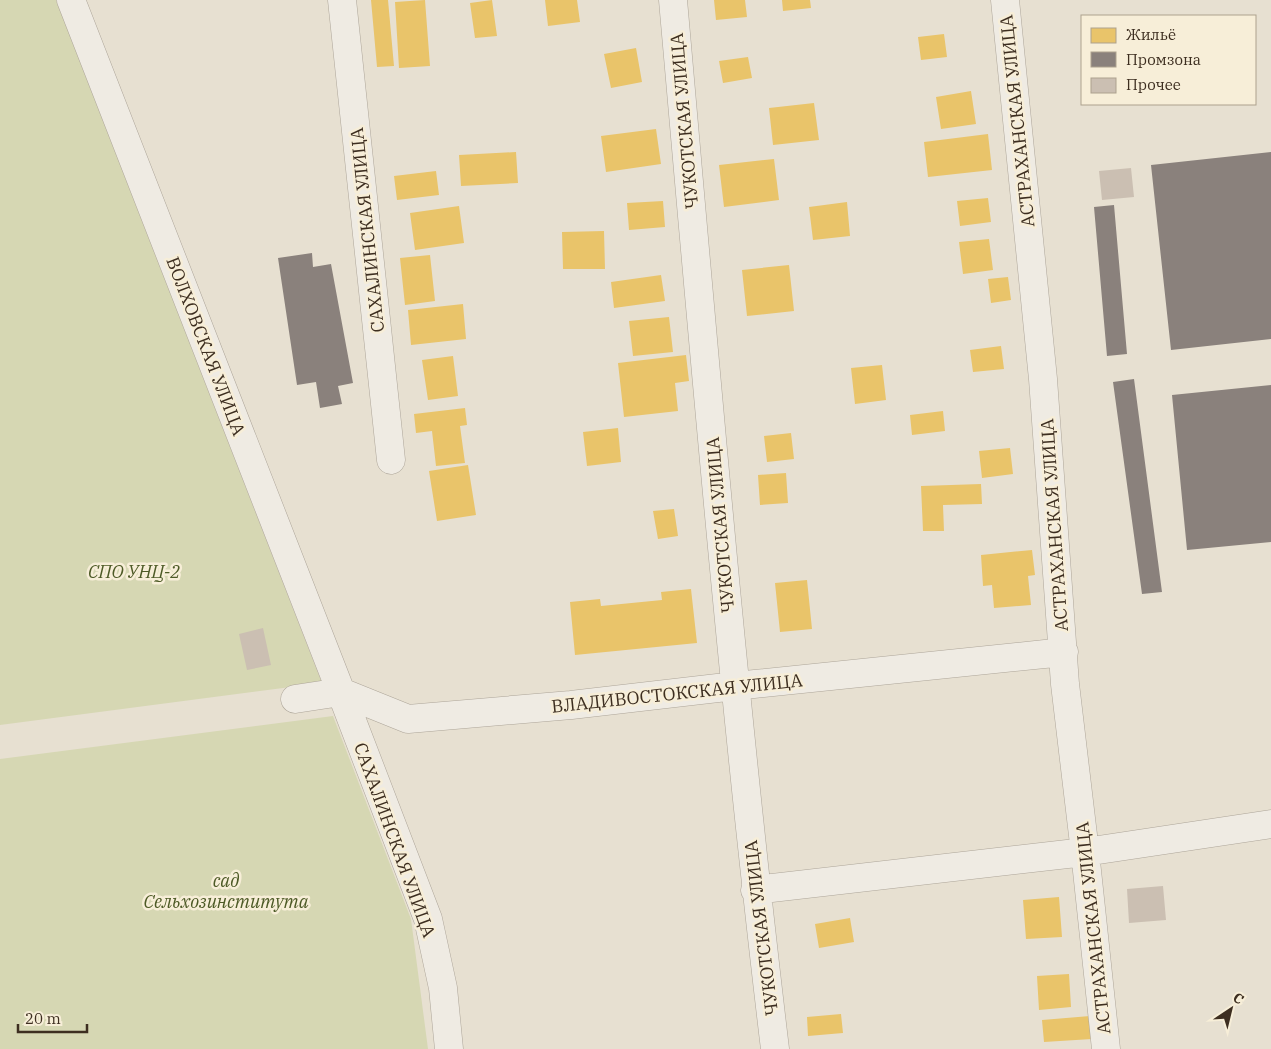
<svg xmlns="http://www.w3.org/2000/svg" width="1271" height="1049" font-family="'IBM Plex Serif',serif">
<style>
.green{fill:#d6d7b3}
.homes{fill:#e9c46a}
.industry{fill:#8a817c}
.building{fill:#cbbfb2}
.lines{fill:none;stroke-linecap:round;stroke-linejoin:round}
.minor-casing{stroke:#ada599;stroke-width:29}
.minor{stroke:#efebe3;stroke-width:28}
.labels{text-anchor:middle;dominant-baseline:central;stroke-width:5;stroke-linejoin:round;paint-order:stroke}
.street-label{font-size:18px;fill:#3d2e20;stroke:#f7eed8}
.park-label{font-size:18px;font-style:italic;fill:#4d5a26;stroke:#f7eed8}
</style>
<rect width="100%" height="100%" fill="#e7e0d1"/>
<!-- green -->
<path class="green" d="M0 0H56L322 683 0 725Z
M333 716 411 919 428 1049H0V759Z"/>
<!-- homes -->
<path class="homes" d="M371 0H388L394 66 377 67Z
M425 0 430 66 399 68 395 2Z
M492 0 497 36 475 38 470 3Z
M545 0H577L580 22 548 26Z
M714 0H745L747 17 716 20Z
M782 0H810L811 8 783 11Z
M944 34 947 57 921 60 918 37Z
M636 48 642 82 611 88 604 54Z
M748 57 752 78 723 83 719 61Z
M971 91 976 124 941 129 936 97Z
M814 103 819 140 773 145 769 108Z
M656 129 661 164 606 172 601 136Z
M988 134 992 170 928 177 924 142Z
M516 152 518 183 461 186 459 155Z
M774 159 779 200 724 207 719 165Z
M436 171 439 195 397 200 394 176Z
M988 198 991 222 960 226 957 201Z
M663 201 665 227 629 230 627 203Z
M847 202 850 236 813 240 809 207Z
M459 206 464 243 415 250 410 213Z
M604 231 605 269H563L562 232Z
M989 239 993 270 963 274 959 242Z
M430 255 435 301 405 305 400 258Z
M789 265 794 311 747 316 742 270Z
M661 275 665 301 614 308 611 282Z
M1008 277 1011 300 991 303 988 279Z
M463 304 466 339 411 345 408 310Z
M669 317 673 352 633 356 629 321Z
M1001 346 1004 369 973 372 970 350Z
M686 355 689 381 675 383 678 411 624 417 618 363Z
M453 356 458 396 428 400 422 360Z
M882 365 886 400 855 404 851 368Z
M465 408 467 425 460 426 465 463 436 466 432 431 416 433 414 414Z
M943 411 945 431 912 435 910 415Z
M618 428 621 462 587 466 583 432Z
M791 433 794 459 767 462 764 436Z
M1010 448 1013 474 982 478 979 451Z
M468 465 476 515 437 521 429 471Z
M786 473 788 503 760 505 758 475Z
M981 484 982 504 943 505 944 531H923L921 486Z
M674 509 678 536 658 539 653 511Z
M1032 550 1035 575 1028 576 1031 605 994 608 992 585 983 586 981 555Z
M807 580 812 629 780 632 775 583Z
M691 589 697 643 575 655 570 602 600 599 601 606 662 600 661 592Z
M1059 897 1062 937 1026 939 1023 900Z
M850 918 854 942 819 948 815 924Z
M1069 974 1071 1007 1039 1010 1037 976Z
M841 1014 843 1033 808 1036 807 1017Z
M1090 1016 1092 1039 1044 1042 1042 1020Z"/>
<!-- industry -->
<path class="industry" d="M1271 152V339L1171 350 1151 165Z
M1114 205 1127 354 1107 356 1094 207Z
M312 253 313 267 331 264 353 383 338 386 342 404 320 408 316 382 297 385 278 258Z
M1134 379 1162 592 1142 594 1113 382Z
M1271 385V542L1187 550 1172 395Z"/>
<!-- building -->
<path class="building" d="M1131 168 1134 197 1102 200 1099 171Z
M263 628 271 665 247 670 239 634Z
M1163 886 1166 920 1129 923 1127 889Z"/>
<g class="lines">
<defs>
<path id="minor" d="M71 0 341 692 428 919 443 988 449 1049
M342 0 391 460
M673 0C704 350 733 700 775 1049
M1005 0 1043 379 1065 684 1085 852 1106 1049
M295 699 341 692 408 719 571 705 735 686 1064 652
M755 890 1085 852 1271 824"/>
</defs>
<!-- minor casing -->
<use href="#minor" class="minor-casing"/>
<!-- minor -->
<use href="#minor" class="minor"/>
</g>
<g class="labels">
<!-- street labels -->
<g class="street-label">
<text transform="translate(684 121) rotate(-95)">ЧУКОТСКАЯ УЛИЦА</text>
<text transform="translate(1017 121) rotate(-96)">АСТРАХАНСКАЯ УЛИЦА</text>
<text transform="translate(367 230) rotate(-96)">САХАЛИНСКАЯ УЛИЦА</text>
<text transform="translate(206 346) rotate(69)">ВОЛХОВСКАЯ УЛИЦА</text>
<text transform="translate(720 525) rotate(-95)">ЧУКОТСКАЯ УЛИЦА</text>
<text transform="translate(1054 525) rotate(-94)">АСТРАХАНСКАЯ УЛИЦА</text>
<text transform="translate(677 693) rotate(-6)">ВЛАДИВОСТОКСКАЯ УЛИЦА</text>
<text transform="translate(395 840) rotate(70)">САХАЛИНСКАЯ УЛИЦА</text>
<text transform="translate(761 928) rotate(-97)">ЧУКОТСКАЯ УЛИЦА</text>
<text transform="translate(1093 928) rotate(-96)">АСТРАХАНСКАЯ УЛИЦА</text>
</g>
<!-- park labels -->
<g class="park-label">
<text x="134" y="571">СПО УНЦ-2</text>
<text x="226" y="880">сад<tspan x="226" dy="21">Сельхозинститута</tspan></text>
</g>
</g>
<!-- legend -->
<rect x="1081" y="15" width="175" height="90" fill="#f7eed8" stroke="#ada18e"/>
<rect x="1091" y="28" width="25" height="15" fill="#e9c46a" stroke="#ada18e"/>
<text x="1126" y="40" font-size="15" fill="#3d2e20">Жильё</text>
<rect x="1091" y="52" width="25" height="15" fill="#8a817c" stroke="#ada18e"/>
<text x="1126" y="65" font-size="15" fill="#3d2e20">Промзона</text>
<rect x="1091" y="78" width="25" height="15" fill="#cbbfb2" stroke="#ada18e"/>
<text x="1126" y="90" font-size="15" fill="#3d2e20">Прочее</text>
<!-- north arrow -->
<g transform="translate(1231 1009) rotate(35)" stroke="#f7eed8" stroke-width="4" paint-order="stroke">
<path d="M0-4L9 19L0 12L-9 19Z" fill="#3d2e20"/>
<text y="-8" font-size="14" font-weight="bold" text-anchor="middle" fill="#3d2e20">С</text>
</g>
<!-- scale -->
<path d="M18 1024v8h69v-8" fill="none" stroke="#3d2e20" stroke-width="2.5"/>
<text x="25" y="1024" font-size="15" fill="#3d2e20" stroke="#f7eed8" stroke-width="4" paint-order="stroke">20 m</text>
</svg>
